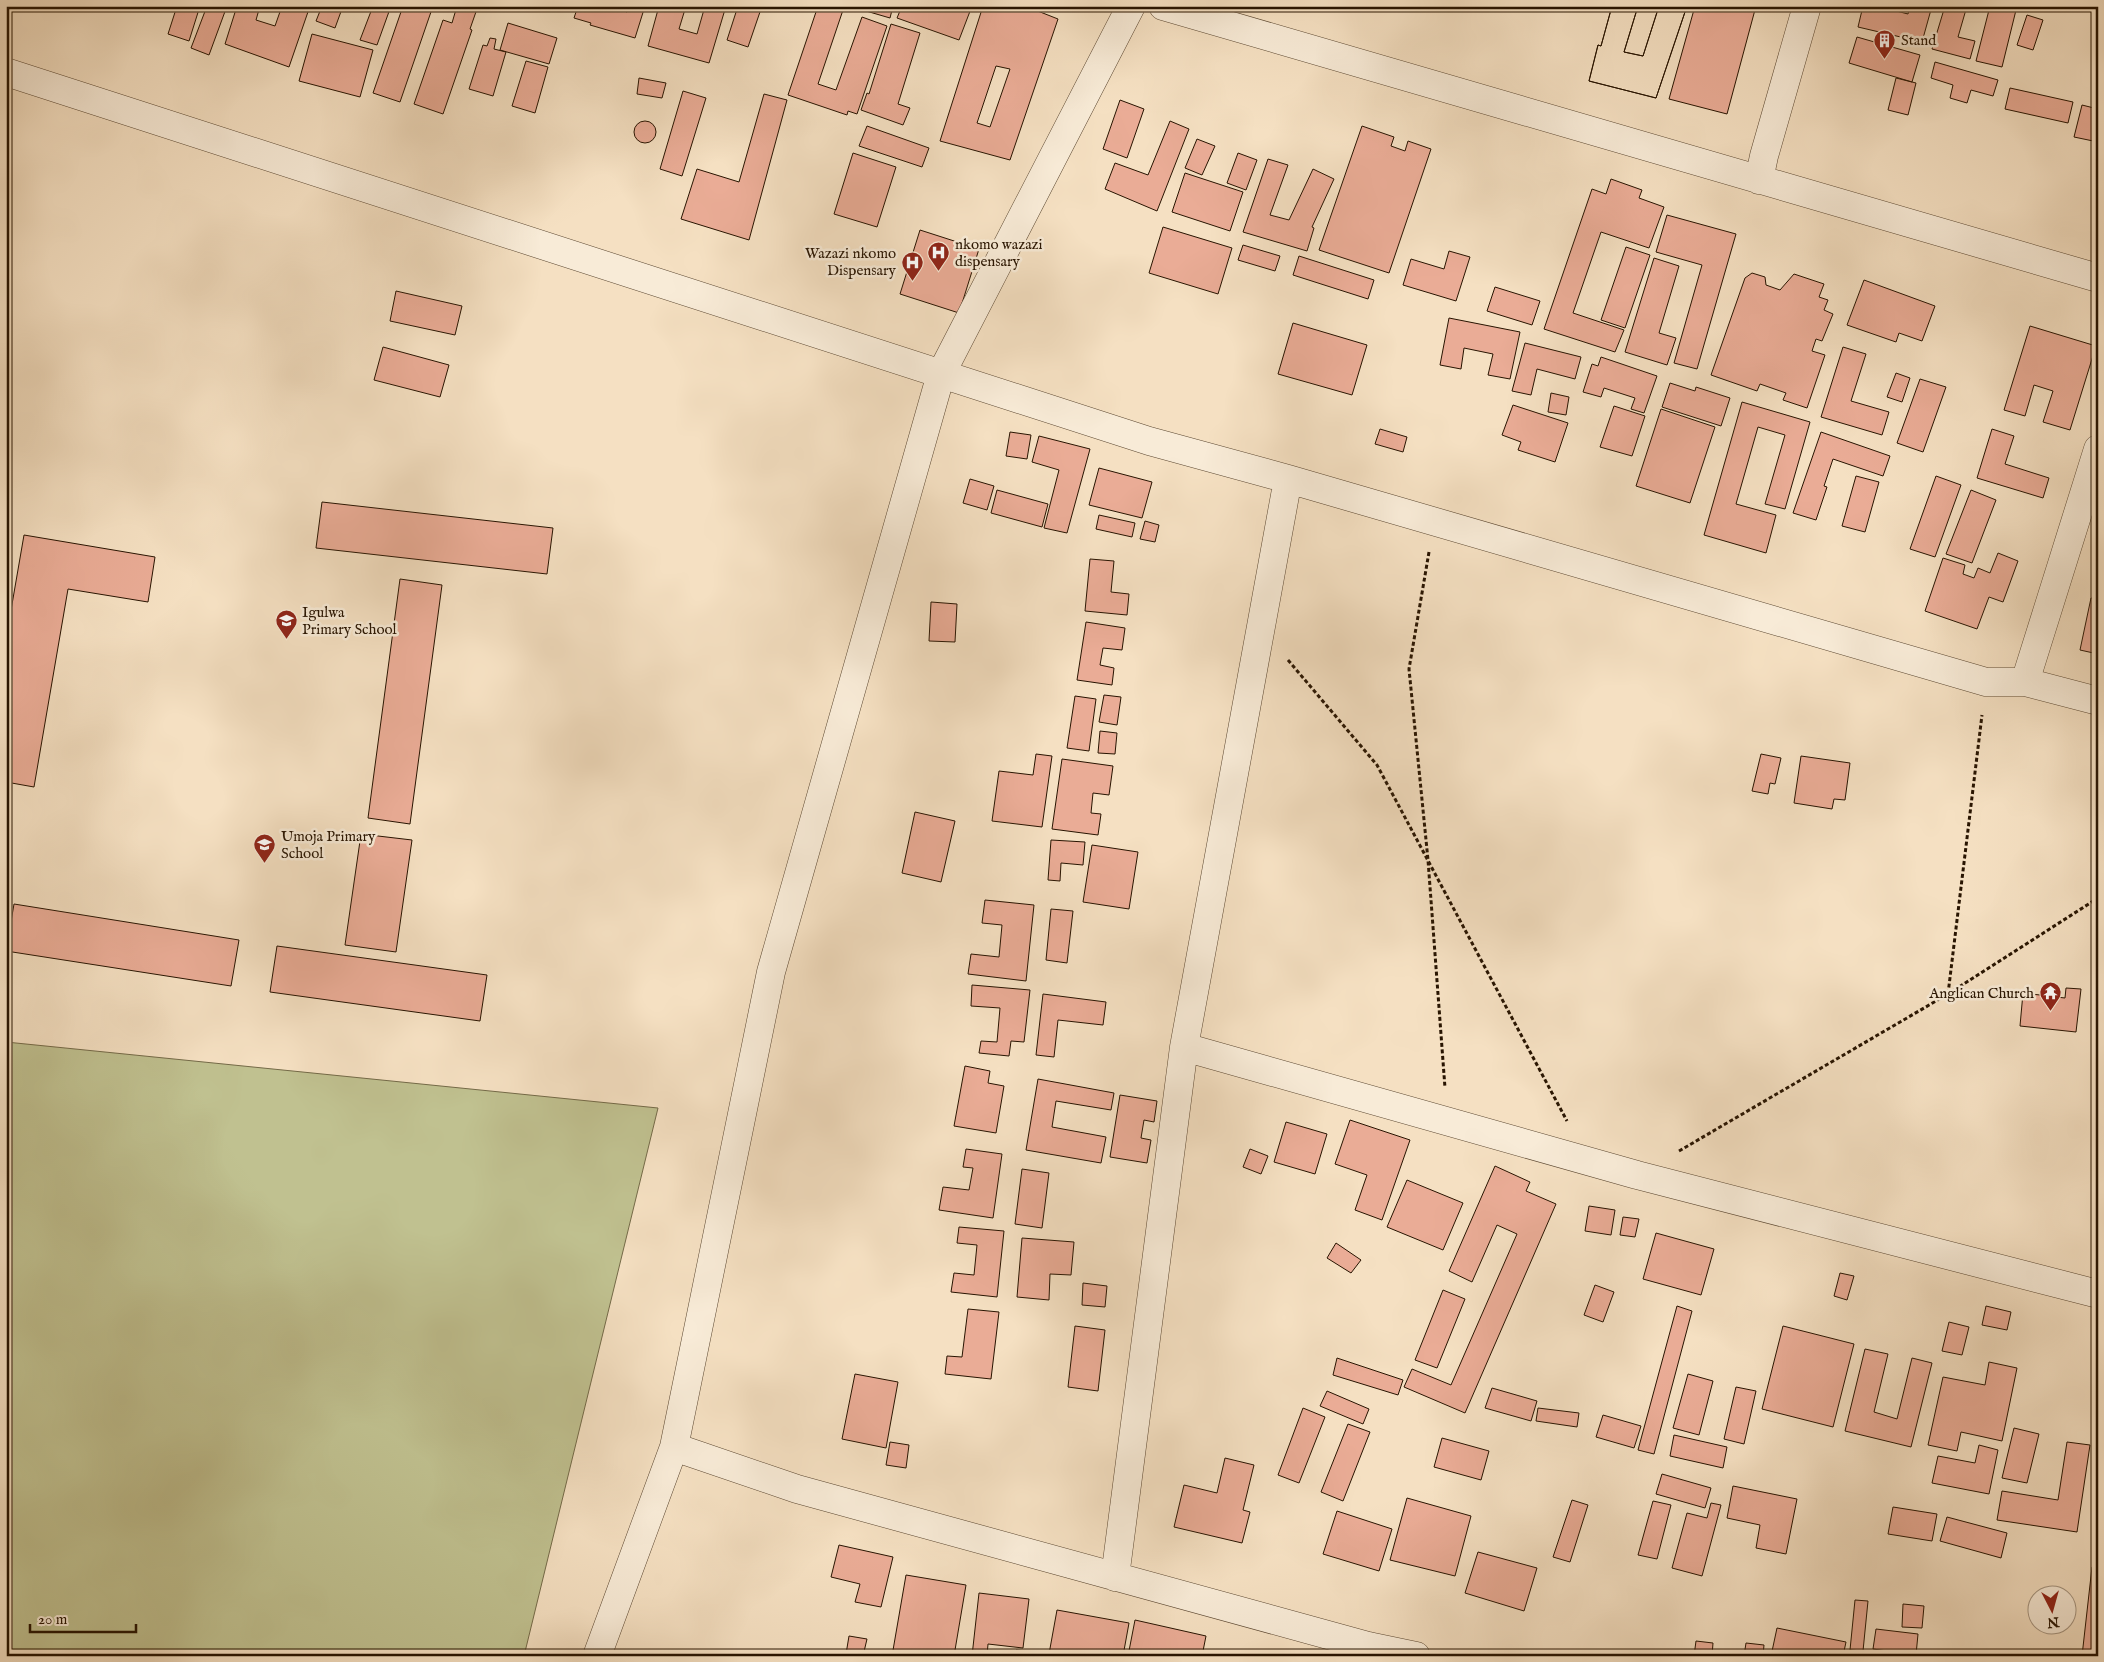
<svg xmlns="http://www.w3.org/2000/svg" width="2104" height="1662" font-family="'IM FELL English',serif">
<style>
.green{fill:#c0c190;stroke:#746a48}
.building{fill:#eaac96;stroke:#281401;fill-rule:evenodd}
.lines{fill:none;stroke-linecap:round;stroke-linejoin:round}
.street-casing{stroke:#5b4731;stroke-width:29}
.path{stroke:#281401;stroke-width:3;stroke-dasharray:4 2.5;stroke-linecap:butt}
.street{stroke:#f8ebd7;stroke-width:28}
.labels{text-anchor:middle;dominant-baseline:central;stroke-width:5;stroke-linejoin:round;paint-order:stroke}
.poi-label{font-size:15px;fill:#281401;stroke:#f8ebd7;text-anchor:start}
</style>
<rect width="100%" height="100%" fill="#f5e0c2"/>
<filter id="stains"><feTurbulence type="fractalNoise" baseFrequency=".004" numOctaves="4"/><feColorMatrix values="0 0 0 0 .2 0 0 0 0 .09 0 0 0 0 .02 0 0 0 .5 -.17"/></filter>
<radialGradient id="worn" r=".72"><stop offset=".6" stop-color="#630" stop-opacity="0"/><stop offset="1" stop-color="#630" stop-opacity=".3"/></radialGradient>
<!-- green -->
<path class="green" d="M6 1042 658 1108 524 1656H6Z"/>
<!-- building -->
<path class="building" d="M177 6H200L189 41 168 34Z
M207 6H227L209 55 191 48Z
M237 6H260L256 20 275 26 282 6H310L289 67 225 44Z
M322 6H343L335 28 316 21Z
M373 6H391L377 45 360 40Z
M403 6H433L400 102 373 93Z
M457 6H478L470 29 472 30 443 114 414 104 443 20 452 23Z
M578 6H609L627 12 629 6H645L635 38 590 25 591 23 574 18Z
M659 6H686L679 29 697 34 705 6H726L709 63 648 46Z
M738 6H762L748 47 727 40Z
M818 6H833L843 10 818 84 836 90 862 17 887 26 857 114 848 111 847 115 788 95Z
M849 6H893L890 18Z
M902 6H972L959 40 897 18Z
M983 6H1025L1058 19 1010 160 940 141ZM996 66 1010 69 990 127 977 123Z
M1612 6H1638L1624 52 1643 56 1659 6H1687L1656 98 1589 81 1598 45 1601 46Z
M1612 6H1638L1624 52 1643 56 1659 6H1687L1656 98 1589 81 1598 45 1601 46Z
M1695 6H1756L1727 114 1669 99Z
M1863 6H1877L1908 14 1910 6H1932L1922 42 1858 27Z
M1945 6H1967L1958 37 1975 41 1970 59 1932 49Z
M1990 6H2017L2002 67 1976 61Z
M2027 15 2043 20 2033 50 2017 45Z
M508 23 557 38 549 64 500 50Z
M891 24 920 33 898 104 910 108 903 125 861 110 867 93 869 94Z
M312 34 373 50 360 97 299 81Z
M1857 37 1920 55 1912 82 1849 63Z
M490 38 496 39 494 49 506 52 493 96 469 89 483 45 487 46Z
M526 61 548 67 535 113 512 106Z
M1935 62 1998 80 1993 96 1971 90 1967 103 1950 98 1953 85 1931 78Z
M639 78 666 83 662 98 637 94Z
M1896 78 1916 83 1908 115 1888 110Z
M2010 88 2073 102 2068 123 2005 109Z
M683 91 706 98 682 176 660 169Z
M764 94 787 100 749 240 681 219 697 169 739 182Z
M1120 100 1144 109 1127 158 1103 149Z
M2082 105 2098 109V142L2074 137Z
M1170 121 1189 129 1157 211 1105 189 1115 163 1148 175Z
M634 132a11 11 0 1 1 22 0a11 11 0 1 1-22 0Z
M867 126 929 148 922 167 859 146Z
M1362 126 1394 137 1391 146 1405 151 1408 141 1431 149 1389 273 1319 250Z
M1197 139 1215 146 1202 175 1185 168Z
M853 153 896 167 877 227 834 214Z
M1238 153 1257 160 1246 190 1227 183Z
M1268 159 1288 165 1270 215 1289 220 1313 169 1334 179 1312 227 1314 228 1307 251 1243 232Z
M1185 173 1243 192 1230 231 1172 212Z
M1611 179 1642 190 1639 198 1664 207 1649 248 1601 232 1573 313 1624 330 1615 352 1544 329 1592 189 1606 194Z
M1667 215 1736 234 1697 369 1674 363 1702 265 1656 252Z
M1163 227 1232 248 1218 294 1149 273Z
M920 230 979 249 959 313 900 294Z
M1243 245 1280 256 1275 271 1238 260Z
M1626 247 1650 255 1625 328 1601 320Z
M1449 251 1470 257 1456 301 1403 285 1411 259 1444 269Z
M1299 256 1374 280 1368 299 1293 275Z
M1654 258 1679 266 1659 333 1676 338 1667 365 1625 352Z
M1752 273 1765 277 1766 285 1780 290 1794 274 1824 284 1819 297 1828 300 1824 310 1833 314 1822 341 1816 339 1812 351 1825 355 1807 408 1783 400 1786 393 1760 384 1757 391 1711 375 1745 278Z
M1864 280 1935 306 1922 341 1899 333 1896 342 1847 325Z
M1495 287 1540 301 1532 325 1487 311Z
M396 291 462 306 455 335 390 321Z
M1449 318 1520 332 1510 379 1488 375 1493 354 1464 348 1461 369 1440 365Z
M1293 323 1367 345 1352 395 1278 374Z
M2030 326 2096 346 2070 430 2043 422 2053 391 2034 385 2025 416 2004 410Z
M1525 343 1581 357 1575 379 1537 369 1531 395 1512 391Z
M383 347 449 365 440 397 374 380Z
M1843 347 1866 354 1851 401 1889 412 1882 435 1821 417Z
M1601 357 1657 376 1644 413 1631 409 1635 398 1604 388 1601 397 1583 392 1592 364 1598 366Z
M1896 373 1910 378 1902 402 1887 397Z
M1920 379 1946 387 1923 452 1897 443Z
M1670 383 1695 391 1696 387 1730 398 1721 426 1662 407Z
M1551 393 1569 397 1566 415 1548 412Z
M1742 402 1810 422 1785 509 1765 504 1785 435 1758 427 1736 504 1776 515 1766 553 1704 535Z
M1513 405 1568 423 1555 462 1518 450 1521 442 1502 435Z
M1614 406 1645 416 1632 456 1600 447Z
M1661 409 1715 427 1690 503 1636 486Z
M1380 429 1407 437 1403 452 1375 444Z
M1992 429 2014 436 2005 464 2049 478 2043 498 1977 478Z
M1010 432 1031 435 1027 459 1006 456Z
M1821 432 1890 456 1883 476 1833 459 1824 486 1827 487 1816 520 1793 513Z
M1039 436 1090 449 1067 533 1044 528 1059 470 1032 462Z
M1099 468 1152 482 1142 518 1089 505Z
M1856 476 1879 482 1865 532 1842 526Z
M1936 476 1961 485 1935 557 1910 549Z
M970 479 994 486 987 510 963 503Z
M997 490 1048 504 1042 527 991 513Z
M1971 490 1996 500 1972 563 1946 554Z
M322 502 553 528 547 574 316 548Z
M1099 515 1135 523 1132 537 1096 529Z
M1145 521 1159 525 1155 542 1140 539Z
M24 535 155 557 148 602 68 589 34 787 6 782V639Z
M1998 553 2018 561 2003 602 1989 597 1977 629 1925 611 1943 558 1965 565 1963 574 1974 578 1978 568 1990 573Z
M1090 559 1114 561 1111 592 1129 594 1127 615 1085 611Z
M400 579 442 585 410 824 368 818Z
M2091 598 2098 599V654L2080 650Z
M931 602 957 604 955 642 929 641Z
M1086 622 1125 628 1122 650 1103 648 1100 665 1114 668 1112 685 1077 680Z
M1104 695 1121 697 1117 725 1099 722Z
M1075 696 1096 699 1089 751 1067 748Z
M1100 731 1117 733 1115 754 1098 753Z
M1036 754 1052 756 1042 827 992 821 999 771 1033 775Z
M1761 754 1781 758 1775 784 1770 783 1768 794 1752 791Z
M1801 756 1850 763 1845 800 1834 799 1832 809 1794 803Z
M1062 759 1113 766 1109 795 1093 793 1091 813 1101 814 1098 835 1052 829Z
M915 812 955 821 941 882 902 873Z
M361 834 412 840 396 952 345 945Z
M1051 840 1085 842 1083 865 1061 863 1060 881 1048 880Z
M1092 845 1138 852 1129 909 1083 902Z
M985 900 1034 905 1026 981 968 974 971 954 999 957 1002 925 982 923Z
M14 904 239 940 231 986 6 951Z
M1051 909 1073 911 1067 963 1046 960Z
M277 946 487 975 480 1021 270 992Z
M972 985 1030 990 1024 1042 1011 1041 1009 1056 979 1053 981 1041 997 1042 1000 1008 971 1006Z
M2066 988 2081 989 2076 1032 2020 1026 2023 993 2065 998Z
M1043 994 1106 1002 1103 1025 1058 1020 1054 1057 1036 1055Z
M965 1066 990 1071 988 1083 1004 1086 996 1133 954 1126Z
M1038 1079 1114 1093 1111 1110 1056 1101 1052 1127 1106 1137 1101 1163 1026 1150Z
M1120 1095 1157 1101 1154 1122 1144 1120 1141 1138 1151 1140 1147 1163 1110 1157Z
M1350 1120 1410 1140 1382 1220 1355 1210 1367 1175 1335 1164Z
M1286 1122 1327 1134 1315 1174 1274 1162Z
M966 1149 1002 1154 993 1218 939 1210 943 1187 969 1190 973 1168 963 1167Z
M1250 1149 1268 1156 1261 1174 1243 1167Z
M1495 1166 1530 1182 1526 1191 1556 1204 1465 1413 1404 1387 1412 1369 1451 1385 1517 1234 1497 1225 1472 1282 1449 1271Z
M1022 1169 1049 1173 1042 1228 1015 1224Z
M1407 1180 1463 1203 1443 1250 1387 1227Z
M1589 1206 1615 1210 1611 1235 1585 1231Z
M1623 1217 1639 1219 1635 1237 1620 1235Z
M959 1227 1004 1231 997 1297 951 1292 954 1273 974 1275 977 1245 957 1243Z
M1656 1233 1714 1249 1701 1295 1643 1279Z
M1022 1238 1074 1242 1071 1275 1050 1274 1049 1300 1017 1297Z
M1336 1243 1361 1260 1351 1273 1327 1258Z
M1840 1273 1854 1276 1847 1300 1834 1296Z
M1083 1283 1107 1286 1105 1307 1082 1305Z
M1595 1285 1614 1292 1603 1322 1584 1315Z
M1443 1290 1465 1299 1437 1368 1415 1360Z
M1677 1306 1692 1311 1654 1454 1638 1450Z
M1986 1306 2011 1312 2007 1330 1982 1325Z
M968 1309 999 1312 991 1379 945 1374 947 1356 962 1357Z
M1949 1322 1969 1327 1962 1355 1942 1351Z
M1075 1326 1105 1330 1098 1391 1068 1387Z
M1783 1326 1854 1344 1833 1427 1762 1409Z
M1865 1349 1888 1354 1874 1412 1897 1419 1912 1358 1932 1363 1911 1447 1845 1431Z
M1337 1358 1403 1380 1398 1395 1333 1375Z
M1989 1362 2017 1368 2002 1441 1961 1432 1957 1451 1928 1445 1943 1377 1985 1385Z
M855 1374 898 1382 886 1448 842 1439Z
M1688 1374 1713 1381 1699 1435 1673 1428Z
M1736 1387 1756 1391 1744 1444 1724 1439Z
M1492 1388 1537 1401 1531 1421 1485 1408Z
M1327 1391 1369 1409 1363 1424 1320 1406Z
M1303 1408 1325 1417 1299 1483 1278 1475Z
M1538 1408 1579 1413 1577 1427 1536 1421Z
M1603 1415 1641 1426 1634 1448 1596 1437Z
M1348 1424 1370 1432 1343 1501 1321 1492Z
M2014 1428 2039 1434 2027 1483 2002 1478Z
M1674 1435 1727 1447 1723 1468 1670 1456Z
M1442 1438 1489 1451 1481 1480 1434 1467Z
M890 1442 909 1445 906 1468 886 1465Z
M2067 1442 2090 1445 2077 1532 1997 1520 2002 1491 2058 1500Z
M1979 1445 1998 1450 1989 1494 1932 1483 1938 1456 1975 1463Z
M1225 1458 1254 1465 1243 1510 1250 1512 1242 1543 1174 1527 1184 1485 1217 1493Z
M1662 1474 1711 1488 1705 1508 1656 1494Z
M1733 1486 1797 1499 1786 1554 1756 1548 1760 1525 1727 1518Z
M1407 1498 1471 1516 1455 1576 1390 1560Z
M1572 1500 1588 1505 1570 1562 1553 1557Z
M1653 1501 1671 1505 1657 1559 1638 1555Z
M1711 1503 1721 1505 1702 1576 1672 1568 1687 1513 1707 1518Z
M1893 1507 1937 1514 1932 1541 1888 1534Z
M1337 1511 1392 1529 1379 1571 1323 1554Z
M1947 1517 2007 1533 2001 1558 1940 1541Z
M839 1545 893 1557 881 1607 855 1602 860 1584 831 1577Z
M1478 1552 1537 1568 1524 1611 1465 1593Z
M2092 1567 2098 1568V1656H2082Z
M906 1575 966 1585 954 1656H892Z
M979 1593 1029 1599 1023 1648 988 1644 987 1656H972Z
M1855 1600 1868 1601 1863 1651 1850 1650Z
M1903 1604 1924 1606 1922 1628 1902 1627Z
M1057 1610 1129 1623 1123 1656 1049 1654Z
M1135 1620 1206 1636 1202 1656H1128Z
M1777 1628 1846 1642 1843 1656H1771Z
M1876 1629 1918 1634 1916 1655 1873 1649Z
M849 1636 867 1639 863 1656 846 1654Z
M1696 1641 1713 1643 1712 1656H1694Z
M1746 1643 1764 1645 1763 1656H1744Z
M1016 1650 1037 1652V1656H1015Z
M2022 1651 2054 1653V1656H2022Z"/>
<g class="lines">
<defs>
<path id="street" d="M1163 6 2098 278
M6 72 1149 441 1288 479 1986 682H2025L2098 701
M1759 180 1764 156 1807 6
M2025 682 2098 449
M1184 1047 1637 1175 2098 1294
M674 1447 797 1489 1368 1646 1416 1656
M1115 1577 1184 1047 1288 479
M597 1656 674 1447 771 972 941 374 1131 6"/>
</defs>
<!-- street casing -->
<use href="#street" class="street-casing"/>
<!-- path -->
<path class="path" d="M1429 552 1409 669 1428 860 1445 1088
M1288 660 1377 765 1567 1121
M1948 994 1982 715
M1679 1151 1948 994 2098 898"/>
<!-- street -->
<use href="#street" class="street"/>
</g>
<!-- icons -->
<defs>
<symbol id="building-pin" viewBox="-11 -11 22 30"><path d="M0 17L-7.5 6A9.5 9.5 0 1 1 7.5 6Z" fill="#8f2418" stroke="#f8ebd7"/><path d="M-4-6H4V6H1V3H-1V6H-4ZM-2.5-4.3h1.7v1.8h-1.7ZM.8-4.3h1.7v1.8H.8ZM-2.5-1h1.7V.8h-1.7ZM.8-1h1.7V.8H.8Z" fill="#fff"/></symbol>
<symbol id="hospital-pin" viewBox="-11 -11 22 30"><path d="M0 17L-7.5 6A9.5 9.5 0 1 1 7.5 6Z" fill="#8f2418" stroke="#f8ebd7"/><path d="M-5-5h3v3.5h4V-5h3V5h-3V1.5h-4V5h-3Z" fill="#fff"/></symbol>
<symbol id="school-pin" viewBox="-11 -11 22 30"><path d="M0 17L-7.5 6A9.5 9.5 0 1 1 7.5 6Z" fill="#8f2418" stroke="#f8ebd7"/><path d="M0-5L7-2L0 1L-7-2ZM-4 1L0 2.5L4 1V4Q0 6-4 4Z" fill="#fff"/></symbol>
<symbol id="temple-pin" viewBox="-11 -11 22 30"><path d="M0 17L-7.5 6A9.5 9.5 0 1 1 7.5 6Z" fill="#8f2418" stroke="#f8ebd7"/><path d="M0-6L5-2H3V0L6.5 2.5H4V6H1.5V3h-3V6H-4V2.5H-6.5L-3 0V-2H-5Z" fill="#fff"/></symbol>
</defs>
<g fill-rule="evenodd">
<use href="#building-pin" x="1872" y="28" width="25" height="34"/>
<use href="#hospital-pin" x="926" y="240" width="25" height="34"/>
<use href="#hospital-pin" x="900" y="250" width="25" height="34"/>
<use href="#school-pin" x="274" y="608" width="25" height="34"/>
<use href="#school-pin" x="252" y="832" width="25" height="34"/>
<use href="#temple-pin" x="2038" y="980" width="25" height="34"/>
</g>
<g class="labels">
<!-- poi labels -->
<g class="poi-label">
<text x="1901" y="40">Stand</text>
<text x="955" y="244">nkomo wazazi<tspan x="955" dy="17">dispensary</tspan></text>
<text x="896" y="253" text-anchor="end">Wazazi nkomo<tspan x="896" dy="17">Dispensary</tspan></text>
<text x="302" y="612">Igulwa<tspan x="302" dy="17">Primary School</tspan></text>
<text x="281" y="836">Umoja Primary<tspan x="281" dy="17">School</tspan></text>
<text x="2034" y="993" text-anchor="end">Anglican Church</text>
</g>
</g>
<!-- margin -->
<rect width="2104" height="1662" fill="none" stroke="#f5e0c2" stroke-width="25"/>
<rect x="8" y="8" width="2089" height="1647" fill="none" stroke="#281401" stroke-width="2.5"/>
<rect x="12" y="12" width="2079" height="1637" fill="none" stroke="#281401"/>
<!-- north arrow -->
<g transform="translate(2052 1610) rotate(174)"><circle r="24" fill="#f8ebd7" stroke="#a59581"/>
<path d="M0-4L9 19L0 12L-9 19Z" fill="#8f2418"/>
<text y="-8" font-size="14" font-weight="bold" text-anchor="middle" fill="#281401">N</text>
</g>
<!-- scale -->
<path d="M30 1624v8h106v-8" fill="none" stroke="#281401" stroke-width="2.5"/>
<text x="38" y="1624" font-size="15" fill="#281401" stroke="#f8ebd7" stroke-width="4" paint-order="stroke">20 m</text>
<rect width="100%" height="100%" filter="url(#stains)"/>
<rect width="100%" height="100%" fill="url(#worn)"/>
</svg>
